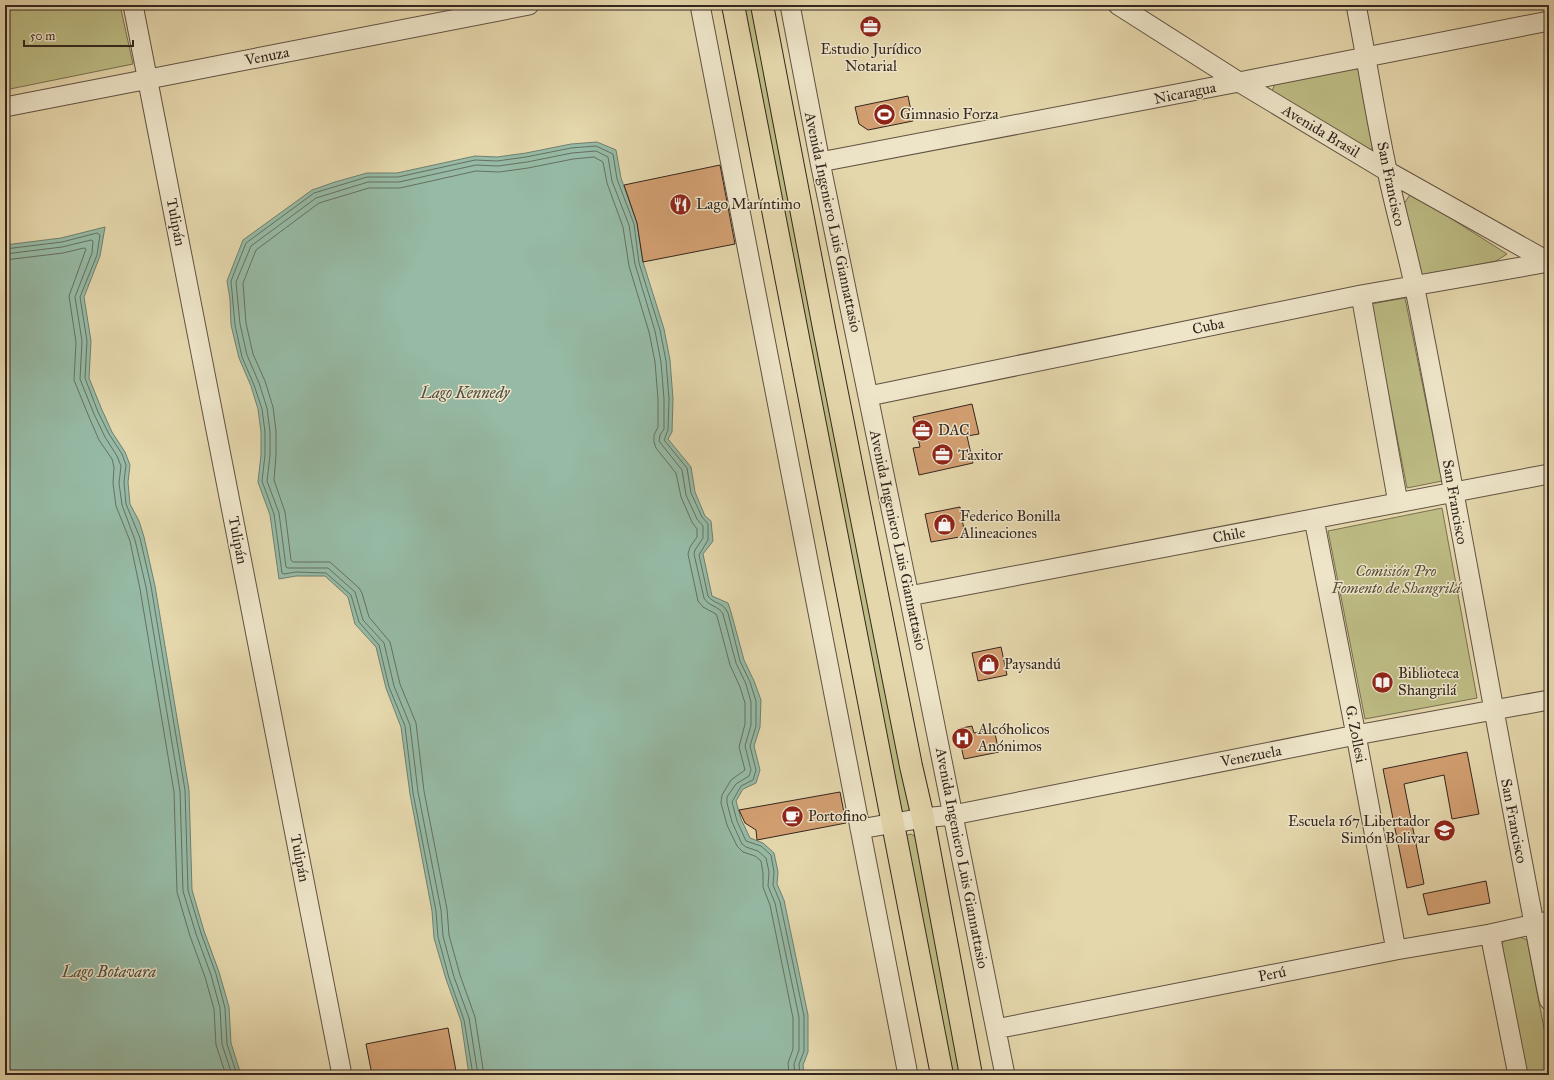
<svg xmlns="http://www.w3.org/2000/svg" width="1554" height="1080" font-family="'IM FELL Great Primer',serif">
<style>
.green{fill:#bdbc84;stroke:#787152}
.water{fill:#96baa5;stroke:#6f7f6f}
.lines{fill:none;stroke-linecap:round;stroke-linejoin:round}
.shore{stroke:#657062;stroke-width:1}
.building{fill:#d29f71;stroke:#34261f}
.minor-casing{stroke:#605242;stroke-width:21}
.major-casing{stroke:#34261f;stroke-width:24}
.minor{stroke:#eee5c9;stroke-width:19}
.major{stroke:#e5d7ac;stroke-width:22}
.labels{text-anchor:middle;dominant-baseline:central;stroke-width:3;stroke-linejoin:round;paint-order:stroke}
.poi-label{font-size:15px;fill:#34261f;stroke:#eee5c9;text-anchor:start}
.street-label{font-size:15px;fill:#34261f;stroke:#eee5c9}
.park-label{font-size:15px;font-style:italic;fill:#564c38;stroke:#eee5c9}
.water-label{font-size:16px;font-style:italic;fill:#4c4b40;stroke:#eee5c9}
</style>
<rect width="100%" height="100%" fill="#e5d7ac"/>
<filter id="stains"><feTurbulence type="fractalNoise" baseFrequency=".005" numOctaves="4"/><feColorMatrix values="0 0 0 0 .2 0 0 0 0 .09 0 0 0 0 .02 0 0 0 .5 -.17"/></filter>
<radialGradient id="worn" r=".72"><stop offset=".6" stop-color="#630" stop-opacity="0"/><stop offset="1" stop-color="#630" stop-opacity=".3"/></radialGradient>
<!-- green -->
<path class="green" d="M5 5H120L133 64 5 90Z
M740 5H755L911 808 906 812H902Z
M1354 66 1361 72 1376 145 1369 151 1272 91 1275 84Z
M1411 193 1507 254 1496 261 1423 276 1417 270 1404 204Z
M1405 298 1442 481 1407 488 1371 304Z
M1442 508 1477 698 1365 719 1328 531Z
M911 834 916 837 963 1075H950L904 840 907 835Z
M1520 937 1527 940 1549 1054V1075H1524L1500 946 1506 940Z"/>
<!-- water -->
<path class="water" d="M597 142 616 150 621 178 637 223 643 262 664 329 670 360 673 399 672 432 668 439 691 467 695 492 705 516 711 521 713 541 703 554 712 596 728 603 731 612 744 660 754 681 761 700 760 727 754 746 760 770 756 783 743 789 736 801 741 819 750 838 763 843 774 853 778 872 777 884 784 900 808 1015V1052L803 1065 804 1075H469L461 1021 446 979 434 938 432 911 410 794 401 727 386 688 376 647 355 624 348 597 325 576H296L279 579 270 515 258 482 261 455V432L258 409 251 386 239 358 231 325 230 299 227 281 243 240 312 190 335 182 367 173H397L475 156 497 157 526 153 571 144Z
M105 227 100 256 84 297 91 341 89 378 102 410 112 432 125 452 130 465 128 482 130 504 139 521 144 537 155 586 189 790 192 890 204 931 219 972 229 1007 231 1043 241 1075H5V245L61 238Z"/>
<g class="lines">
<!-- shore -->
<path class="shore" d="M5 249 62 242 97 233 100 235 97 255 80 297 87 341 85 378 98 412 109 434 122 454 126 465 124 482 126 504 140 538 151 586 185 790 188 890 201 933 216 974 225 1008 227 1044 237 1075
M5 254 62 247 91 240 93 241 92 253 75 297 82 341 80 379 94 414 105 437 117 456 121 466 119 483 122 505 135 540 146 587 180 791 183 891 196 934 211 975 220 1008 222 1044 232 1075
M5 260 63 253 84 248 86 249 69 296 76 342 74 380 89 417 99 440 112 459 114 467 113 483 116 506 130 541 140 589 174 792 177 892 190 936 205 977 214 1009 216 1045 226 1075
M473 1075 464 1020 449 978 438 937 436 911 413 793 405 726 389 687 379 645 359 622 351 595 326 573 296 572 284 574 282 573 274 514 262 481 265 455V432L262 409 254 385 242 357 235 325 231 281 246 243 314 193 367 177H398L475 160 497 161 526 157 571 148 596 146 613 154 617 179 634 224 639 263 660 330 666 361 669 399 668 430 664 440 687 468 691 493 702 517 708 524V540L699 555 708 596C715 605 722 601 728 613L740 661 750 682 756 701V726L750 746 756 770 753 780 741 786 732 802 737 821 746 841 761 846 771 855 774 872 773 885 780 902 804 1016V1051L799 1064 800 1075
M478 1075 469 1018 454 977 443 936 441 910 418 792 410 725 394 686 384 643 363 620 355 592 328 568H288L286 567 279 513 267 481 270 455V432L267 408 259 383 247 355 240 324 236 282 251 246 316 198 368 182H399L476 165 498 166 527 162 572 153 596 151 608 157 612 181 629 225 635 264 655 331 661 362 664 399V429L660 435 659 441 682 470 686 495 697 519 703 526V538L695 550 694 554 704 598C708 606 719 606 723 614L736 663 746 684 751 702V725L745 746 751 770 749 776 736 784 727 797V803L732 822 742 844 746 847 758 851 766 858 769 872 768 886 775 903 799 1017V1050L794 1064 795 1075
M484 1075 475 1017 460 975 449 935 447 909 424 791 416 723 400 684 390 642 369 617 362 593 359 588 330 562H293L291 560 285 512 274 480 276 455V431L273 407 265 381 253 354 246 323 243 283 256 250 319 203 369 188H400L476 171 499 172 528 168 573 159 594 157 603 162 607 183 623 227 629 266 649 332 655 362 658 399V427L654 435V442L656 448 676 473 681 497 692 522 697 529V537L690 547 688 554 698 601 703 607 716 614 717 616 730 665 740 687 745 703V724L739 747 745 770 731 780 722 795 721 803 727 825 737 846 743 852 755 856 761 861 763 873V887L770 905 793 1018V1049L788 1063 789 1075"/>
</g>
<!-- building -->
<path class="building" d="M908 96 913 121 868 130 859 124 855 107Z
M720 165 735 244 643 262 637 223 624 185Z
M972 404 979 434 967 436 973 463 919 475 913 448 920 447 913 417Z
M960 507 965 536 931 542 925 514Z
M1001 647 1007 675 978 681 972 653Z
M972 726 974 733 994 729 999 752 964 759 957 729Z
M1467 752 1479 814 1452 819 1444 775 1404 784 1424 884 1407 888 1383 769Z
M840 792 846 823 757 840 756 830 745 823 739 810Z
M1486 881 1490 903 1428 915 1423 894Z
M448 1028 456 1071 434 1075H372L366 1044Z"/>
<g class="lines">
<defs>
<path id="minor" d="M133 5 342 1075
M700 5 908 1075
M790 5 820 162 909 596 1005 1075
M1118 5 1239 82 1387 171 1549 262
M1356 5C1367 60 1375 115 1387 170 1395 210 1407 249 1415 289 1462 526 1502 764 1549 1000
M5 107 529 5
M820 162 1239 82 1549 21
M1361 295 1398 503
M869 396 1361 295 1549 262
M1314 519 1356 735 1396 950
M909 596 1549 474
M860 829 923 818 953 815 1356 735 1549 700
M1490 934 1518 1075
M996 1029 1396 950 1490 934 1549 921"/>
<path id="major" d="M733 5 942 1075
M762 5 824 328 911 766 923 818 971 1075"/>
</defs>
<!-- minor casing -->
<use href="#minor" class="minor-casing"/>
<!-- major casing -->
<use href="#major" class="major-casing"/>
<!-- minor -->
<use href="#minor" class="minor"/>
<!-- major -->
<use href="#major" class="major"/>
</g>
<!-- icons -->
<defs>
<symbol id="office-disc" viewBox="-11 -11 22 22"><circle r="9.5" fill="#8f2418" stroke="#eee5c9"/><path d="M-6-3h4V-5.5h4V-3h4V5H-6ZM-1-4.5V-3h2v-1.5ZM-6 0V1H6V0Z" fill="#fff"/></symbol>
<symbol id="stadium-disc" viewBox="-11 -11 22 22"><circle r="9.5" fill="#8f2418" stroke="#eee5c9"/><path d="M0-5a6.5 5 0 1 0 0 10a6.5 5 0 1 0 0-10ZM-3.5-1.8h7v3.6h-7Z" fill="#fff"/></symbol>
<symbol id="restaurant-disc" viewBox="-11 -11 22 22"><circle r="9.5" fill="#8f2418" stroke="#eee5c9"/><path d="M-5-6h1v4h1v-4h1v4h1v-4h1v5L-1.5 .5V6h-2V.5L-5-1ZM5-6V6H3V1.5H1.5Q1.5-4 5-6Z" fill="#fff"/></symbol>
<symbol id="shop-disc" viewBox="-11 -11 22 22"><circle r="9.5" fill="#8f2418" stroke="#eee5c9"/><path d="M-5-2.5h2.3a2.7 3.5 0 0 1 5.4 0H5L5.5 6h-11ZM-1.5-2.5h3a1.5 2.3 0 0 0-3 0Z" fill="#fff"/></symbol>
<symbol id="library-disc" viewBox="-11 -11 22 22"><circle r="9.5" fill="#8f2418" stroke="#eee5c9"/><path d="M-6-4Q-3-5.5-.7-3.5V5Q-3 3-6 4ZM6-4Q3-5.5 .7-3.5V5Q3 3 6 4Z" fill="#fff"/></symbol>
<symbol id="hospital-disc" viewBox="-11 -11 22 22"><circle r="9.5" fill="#8f2418" stroke="#eee5c9"/><path d="M-5-5h3v3.5h4V-5h3V5h-3V1.5h-4V5h-3Z" fill="#fff"/></symbol>
<symbol id="cafe-disc" viewBox="-11 -11 22 22"><circle r="9.5" fill="#8f2418" stroke="#eee5c9"/><path d="M-5.5-4.5H6V0H3Q3 3.5 0 3.5H-2.5Q-5.5 3.5-5.5 0ZM3-3.2v2h1.7v-2ZM-6 4.5H4V6H-6Z" fill="#fff"/></symbol>
<symbol id="school-disc" viewBox="-11 -11 22 22"><circle r="9.5" fill="#8f2418" stroke="#eee5c9"/><path d="M0-5L7-2L0 1L-7-2ZM-4 1L0 2.5L4 1V4Q0 6-4 4Z" fill="#fff"/></symbol>
</defs>
<g fill-rule="evenodd">
<use href="#office-disc" x="858" y="14" width="25" height="25"/>
<use href="#stadium-disc" x="872" y="102" width="25" height="25"/>
<use href="#restaurant-disc" x="668" y="192" width="25" height="25"/>
<use href="#office-disc" x="910" y="418" width="25" height="25"/>
<use href="#office-disc" x="930" y="442" width="25" height="25"/>
<use href="#shop-disc" x="932" y="512" width="25" height="25"/>
<use href="#shop-disc" x="976" y="652" width="25" height="25"/>
<use href="#library-disc" x="1370" y="670" width="25" height="25"/>
<use href="#hospital-disc" x="950" y="726" width="25" height="25"/>
<use href="#cafe-disc" x="780" y="804" width="25" height="25"/>
<use href="#school-disc" x="1432" y="818" width="25" height="25"/>
</g>
<g class="labels">
<!-- poi labels -->
<g class="poi-label">
<text x="871" y="49" text-anchor="middle">Estudio Jurídico<tspan x="871" dy="17">Notarial</tspan></text>
<text x="900" y="114">Gimnasio Forza</text>
<text x="696" y="204">Lago Maríntimo</text>
<text x="938" y="430">DAC</text>
<text x="958" y="455">Taxitor</text>
<text x="960" y="516">Federico Bonilla<tspan x="960" dy="17">Alineaciones</tspan></text>
<text x="1004" y="664">Paysandú</text>
<text x="1398" y="673">Biblioteca<tspan x="1398" dy="17">Shangrilá</tspan></text>
<text x="978" y="729">Alcóholicos<tspan x="978" dy="17">Anónimos</tspan></text>
<text x="808" y="816">Portofino</text>
<text x="1430" y="821" text-anchor="end">Escuela 167 Libertador<tspan x="1430" dy="17">Simón Bolivar</tspan></text>
</g>
<!-- street labels -->
<g class="street-label">
<text transform="translate(267 56) rotate(-11)">Venuza</text>
<text transform="translate(1185 93) rotate(-11)">Nicaragua</text>
<text transform="translate(1321 131) rotate(31)">Avenida Brasil</text>
<text transform="translate(1391 184) rotate(78)">San Francisco</text>
<text transform="translate(176 222) rotate(79)">Tulipán</text>
<text transform="translate(833 222) rotate(78)">Avenida Ingeniero Luis Giannattasio</text>
<text transform="translate(1208 326) rotate(-12)">Cuba</text>
<text transform="translate(1455 502) rotate(80)">San Francisco</text>
<text transform="translate(1229 535) rotate(-11)">Chile</text>
<text transform="translate(238 540) rotate(79)">Tulipán</text>
<text transform="translate(898 540) rotate(78)">Avenida Ingeniero Luis Giannattasio</text>
<text transform="translate(1356 734) rotate(79)">G. Zollesi</text>
<text transform="translate(1251 756) rotate(-11)">Venezuela</text>
<text transform="translate(1514 821) rotate(79)">San Francisco</text>
<text transform="translate(300 858) rotate(79)">Tulipán</text>
<text transform="translate(962 858) rotate(79)">Avenida Ingeniero Luis Giannattasio</text>
<text transform="translate(1272 974) rotate(-11)">Perú</text>
</g>
<!-- park labels -->
<g class="park-label">
<text x="1396" y="571">Comisión Pro<tspan x="1396" dy="17">Fomento de Shangrilá</tspan></text>
</g>
<!-- water labels -->
<g class="water-label">
<text x="465" y="392">Lago Kennedy</text>
<text x="109" y="971">Lago Botavara</text>
</g>
</g>
<!-- margin -->
<rect width="1554" height="1080" fill="none" stroke="#e5d7ac" stroke-width="20"/>
<rect x="6" y="6" width="1542" height="1068" fill="none" stroke="#34261f" stroke-width="2"/>
<rect x="10" y="10" width="1534" height="1060" fill="none" stroke="#34261f"/>
<!-- scale -->
<path d="M24 40v6h109v-6" fill="none" stroke="#34261f" stroke-width="2"/>
<text x="30" y="40" font-size="12" fill="#34261f" stroke="#eee5c9" stroke-width="3" paint-order="stroke">50 m</text>
<rect width="100%" height="100%" filter="url(#stains)"/>
<rect width="100%" height="100%" fill="url(#worn)"/>
</svg>
